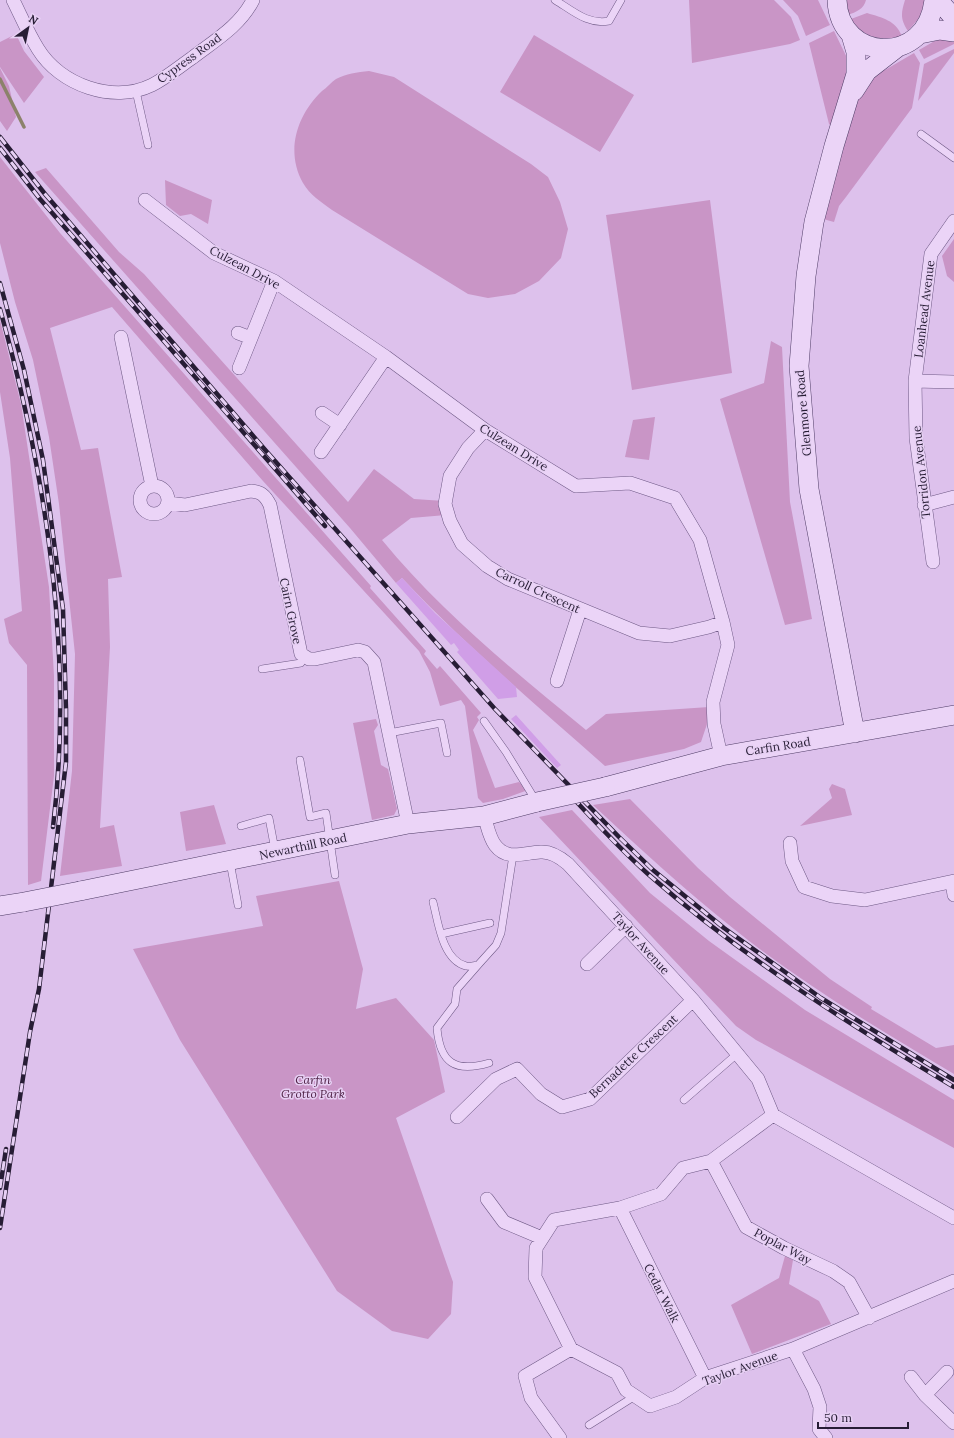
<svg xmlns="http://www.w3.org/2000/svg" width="954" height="1438" font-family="Lora,serif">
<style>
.green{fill:#c995c6}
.sand{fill:#d09ee7}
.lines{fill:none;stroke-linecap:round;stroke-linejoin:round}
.stream{stroke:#8c826b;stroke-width:3.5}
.lane-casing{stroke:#6e5985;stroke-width:8}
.street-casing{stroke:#6e5985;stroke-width:14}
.secondary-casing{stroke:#4f3c66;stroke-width:20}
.lane{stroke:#ebd4f7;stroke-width:7}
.street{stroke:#ebd4f7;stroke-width:13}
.secondary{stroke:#ebd4f7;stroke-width:19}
.rail-casing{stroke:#271d35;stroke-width:4.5}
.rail{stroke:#e7d0f4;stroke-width:3;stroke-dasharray:9;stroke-linecap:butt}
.secondary-bridge-casing{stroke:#4f3c66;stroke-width:20;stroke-linecap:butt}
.secondary-bridge{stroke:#ebd4f7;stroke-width:19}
.labels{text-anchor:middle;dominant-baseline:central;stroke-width:3;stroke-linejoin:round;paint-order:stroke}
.street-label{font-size:12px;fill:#271d35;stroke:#e7d0f4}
.park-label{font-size:12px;font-style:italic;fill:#512448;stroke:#e7d0f4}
</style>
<rect width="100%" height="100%" fill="#ddc1ec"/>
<!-- green -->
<path class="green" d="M689 0H774L791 17 800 40 790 44 692 63Z
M783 0H818L830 25 806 36 798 16Z
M846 0H866C864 9 856 12 848 15Z
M905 0H925L920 17 908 31C900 19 901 13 905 0Z
M867 13C883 18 895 20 902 36 881 41 864 39 851 19Z
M834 31 850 64 833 128 829 124 809 43Z
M16 34 24 51 44 77 24 103 0 67V42Z
M534 35 634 95 600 152 500 92Z
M954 38V44L924 59 919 50 938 39Z
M954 49V53L918 101 924 64Z
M914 53 920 63 912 108 846 197 839 206 834 222 823 219 857 100 868 82 884 69 885 70Z
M0 68 9 86 16 117 7 131 0 121Z
M369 71 394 77 531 164 548 177 560 202 568 229 561 258 539 281 515 294 488 298 468 294 332 210C321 202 310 195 303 183 285 151 297 115 322 91 327 88 331 82 336 79 346 74 357 72 369 71Z
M0 157 60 233 371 586 370 588 426 651 424 654 437 669 440 666 481 713 477 717 479 720 473 730 495 788 519 782 528 790 503 799 483 803 478 798 465 706 461 700 440 706 430 672 419 651 263 481 112 307 50 328 81 450 98 448 122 577 108 579 110 647 100 828 114 825 122 866 60 876 72 771 75 654 59 504 49 437 33 360 15 302 0 243Z
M46 168 119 252 144 274 348 502 374 469 414 499 444 501 446 515 411 518 382 540C442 613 513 670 586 730L606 714 709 707 707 724 701 742 684 749 605 766C536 705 465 645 402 578L396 583 350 528 35 172Z
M165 180 212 200 208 224 191 214 180 216 166 205Z
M710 200 732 373 632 390 606 215Z
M954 239V282L947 276 942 256Z
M0 320 21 404 49 587 54 676V776L41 881 28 885 27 665 9 643 4 619 22 611 10 458 0 392Z
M771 341 782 347 790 502 812 619 785 625 720 399 764 383Z
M655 417 649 460 625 457 633 420Z
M376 719 378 725 374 731 381 765 388 769 397 809 394 815 372 820 353 723Z
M832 784 845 789 852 815 800 826 832 798 829 789Z
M630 799 698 868 730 897 830 979 872 1007 871 1009 936 1048 954 1045V1074C879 1029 802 984 734 929 685 890 639 848 593 805Z
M214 805 226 844 186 851 180 812Z
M572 810 650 893 709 941 805 1010 954 1100V1148L756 1040 736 1026 539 817Z
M339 881 363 969 356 1009 396 998 434 1040 445 1092 396 1118 453 1282 451 1314 428 1339 392 1331 337 1291 180 1040 133 949 263 926 256 896Z
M785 1256 793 1260 789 1284 819 1301 831 1324 752 1354 731 1305 779 1278Z"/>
<!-- sand -->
<path class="sand" d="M402 578 435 613 516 687 517 697 498 699 457 652 459 650 454 643 451 645 396 583Z
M516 715 561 765 557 768 511 719Z"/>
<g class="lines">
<!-- stream -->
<path class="stream" d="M0 79 24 127"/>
<defs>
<path id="lane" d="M555 0C573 11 588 25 609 21L621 0
M136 91 148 145
M921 134 954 158
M262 669 301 663 304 657
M484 721 506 752 536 801
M389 733 441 723 447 753
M300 760 310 817 326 813 335 875
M241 826 269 818 275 850
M230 862 238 905
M433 902C438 921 442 960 466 966 469 967 475 965 478 965L496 945 501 933 513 855
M441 934 490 923
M478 965 457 989 455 1004 437 1028C440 1063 455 1073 489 1063
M684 1100 737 1054
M589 1425 635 1396"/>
<path id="street" d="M13 0C21 16 28 33 38 49 60 85 113 104 152 85 166 78 179 67 192 58 214 41 240 26 253 0
M145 200 214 253 274 281 386 357 485 430 576 486 630 483 675 498 700 540 723 622 728 645 713 702 714 724 721 756
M238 333 251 338
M121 337 152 486
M239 368 274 281
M915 381 954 382
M322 413 340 425
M485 430 468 448 450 476 445 504 450 521 462 544 487 566 508 579 639 633 670 636 709 627 723 622
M321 452 386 357
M140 500a14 14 0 1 1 28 0a14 14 0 1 1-28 0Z
M168 503 185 505 251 491C261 492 265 495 270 505L301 654 309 659H315L358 650 365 652 374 662 408 824
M924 505 954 497
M933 562 916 438 915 381 931 254 954 221
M557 681 580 610
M484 816C487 824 489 837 495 845 507 861 523 853 540 852 550 851 560 857 568 864L693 1000 758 1079 773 1115 954 1218
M790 843 792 861 804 887 832 896 865 900 954 881
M952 882 954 895
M587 964 626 926
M773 1115 711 1161 683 1168 661 1194 620 1208 554 1220 536 1248 535 1277 571 1349 617 1373 626 1390 650 1406 676 1397 705 1378 793 1349 954 1281
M457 1117 496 1079 517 1069 541 1094 562 1107 590 1099 693 1000
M711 1161 746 1227 784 1248 833 1271 849 1282 869 1318
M487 1199 504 1222 542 1238
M620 1208 705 1378
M793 1349 814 1389 820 1407 819 1429 826 1438
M911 1377 925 1395 954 1423
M925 1395 947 1372
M560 1438 531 1398 525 1376 571 1349"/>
<path id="secondary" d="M837 0C839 62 927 67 934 0
M938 0 954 18
M920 34 940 30 954 32
M851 35 856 52V74L834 146 814 222 806 276 799 366 809 489 855 733
M854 91 867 71 898 47
M605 787 721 756 954 715
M80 891 408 824 484 816 537 802
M0 906 24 902"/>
</defs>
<!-- lane casing -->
<use href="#lane" class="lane-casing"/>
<!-- street casing -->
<use href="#street" class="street-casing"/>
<!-- secondary casing -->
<use href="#secondary" class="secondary-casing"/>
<!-- lane -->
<use href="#lane" class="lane"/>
<!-- street -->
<use href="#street" class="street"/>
<!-- secondary -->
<use href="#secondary" class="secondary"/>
<defs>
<path id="rail" d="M0 137 45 194 267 452 495 709 619 837 653 870 724 928 763 956 821 998 954 1080
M0 148 40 199 325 526
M0 283 24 370 43 460 63 609 66 709V762L39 989 30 1032 0 1228
M0 309C46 474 74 656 53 827
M573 798C597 824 621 850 648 874 741 956 847 1023 954 1087
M0 1188 6 1149"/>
</defs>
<!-- rail casing -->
<use href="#rail" class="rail-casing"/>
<!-- rail -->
<use href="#rail" class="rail"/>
<defs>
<path id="secondary-bridge" d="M537 802 605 787
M24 902 80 891"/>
</defs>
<!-- secondary-bridge casing -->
<use href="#secondary-bridge" class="secondary-bridge-casing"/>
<!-- secondary-bridge -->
<use href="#secondary-bridge" class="secondary-bridge"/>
</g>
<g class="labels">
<!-- street labels -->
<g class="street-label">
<text transform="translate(189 58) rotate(-36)">Cypress Road</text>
<text transform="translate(245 267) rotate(28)">Culzean Drive</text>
<text transform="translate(924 309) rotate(-83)">Loanhead Avenue</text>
<text transform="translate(803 413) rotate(-95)">Glenmore Road</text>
<text transform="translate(514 447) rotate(32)">Culzean Drive</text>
<text transform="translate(921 472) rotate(-96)">Torridon Avenue</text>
<text transform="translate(538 590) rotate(25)">Carroll Crescent</text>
<text transform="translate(291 611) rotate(78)">Cairn Grove</text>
<text transform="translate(778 746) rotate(-9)">Carfin Road</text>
<text transform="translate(303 846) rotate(-12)">Newarthill Road</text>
<text transform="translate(641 943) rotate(48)">Taylor Avenue</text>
<text transform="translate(633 1056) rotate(-43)">Bernadette Crescent</text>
<text transform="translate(783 1246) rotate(28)">Poplar Way</text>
<text transform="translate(662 1293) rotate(63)">Cedar Walk</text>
<text transform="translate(740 1368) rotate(-20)">Taylor Avenue</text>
</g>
<!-- park labels -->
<g class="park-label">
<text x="313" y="1079">Carfin<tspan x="313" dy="14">Grotto Park</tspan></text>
</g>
</g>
<!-- north arrow -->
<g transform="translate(28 28) rotate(33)" stroke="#e7d0f4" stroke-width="3" paint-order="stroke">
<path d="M0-3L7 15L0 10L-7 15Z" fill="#271d35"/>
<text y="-6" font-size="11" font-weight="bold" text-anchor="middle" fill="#271d35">N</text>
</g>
<!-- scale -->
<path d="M818 1422v6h90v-6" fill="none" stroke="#271d35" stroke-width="2"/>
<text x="824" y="1422" font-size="12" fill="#271d35" stroke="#e7d0f4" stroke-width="3" paint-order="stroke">50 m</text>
</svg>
